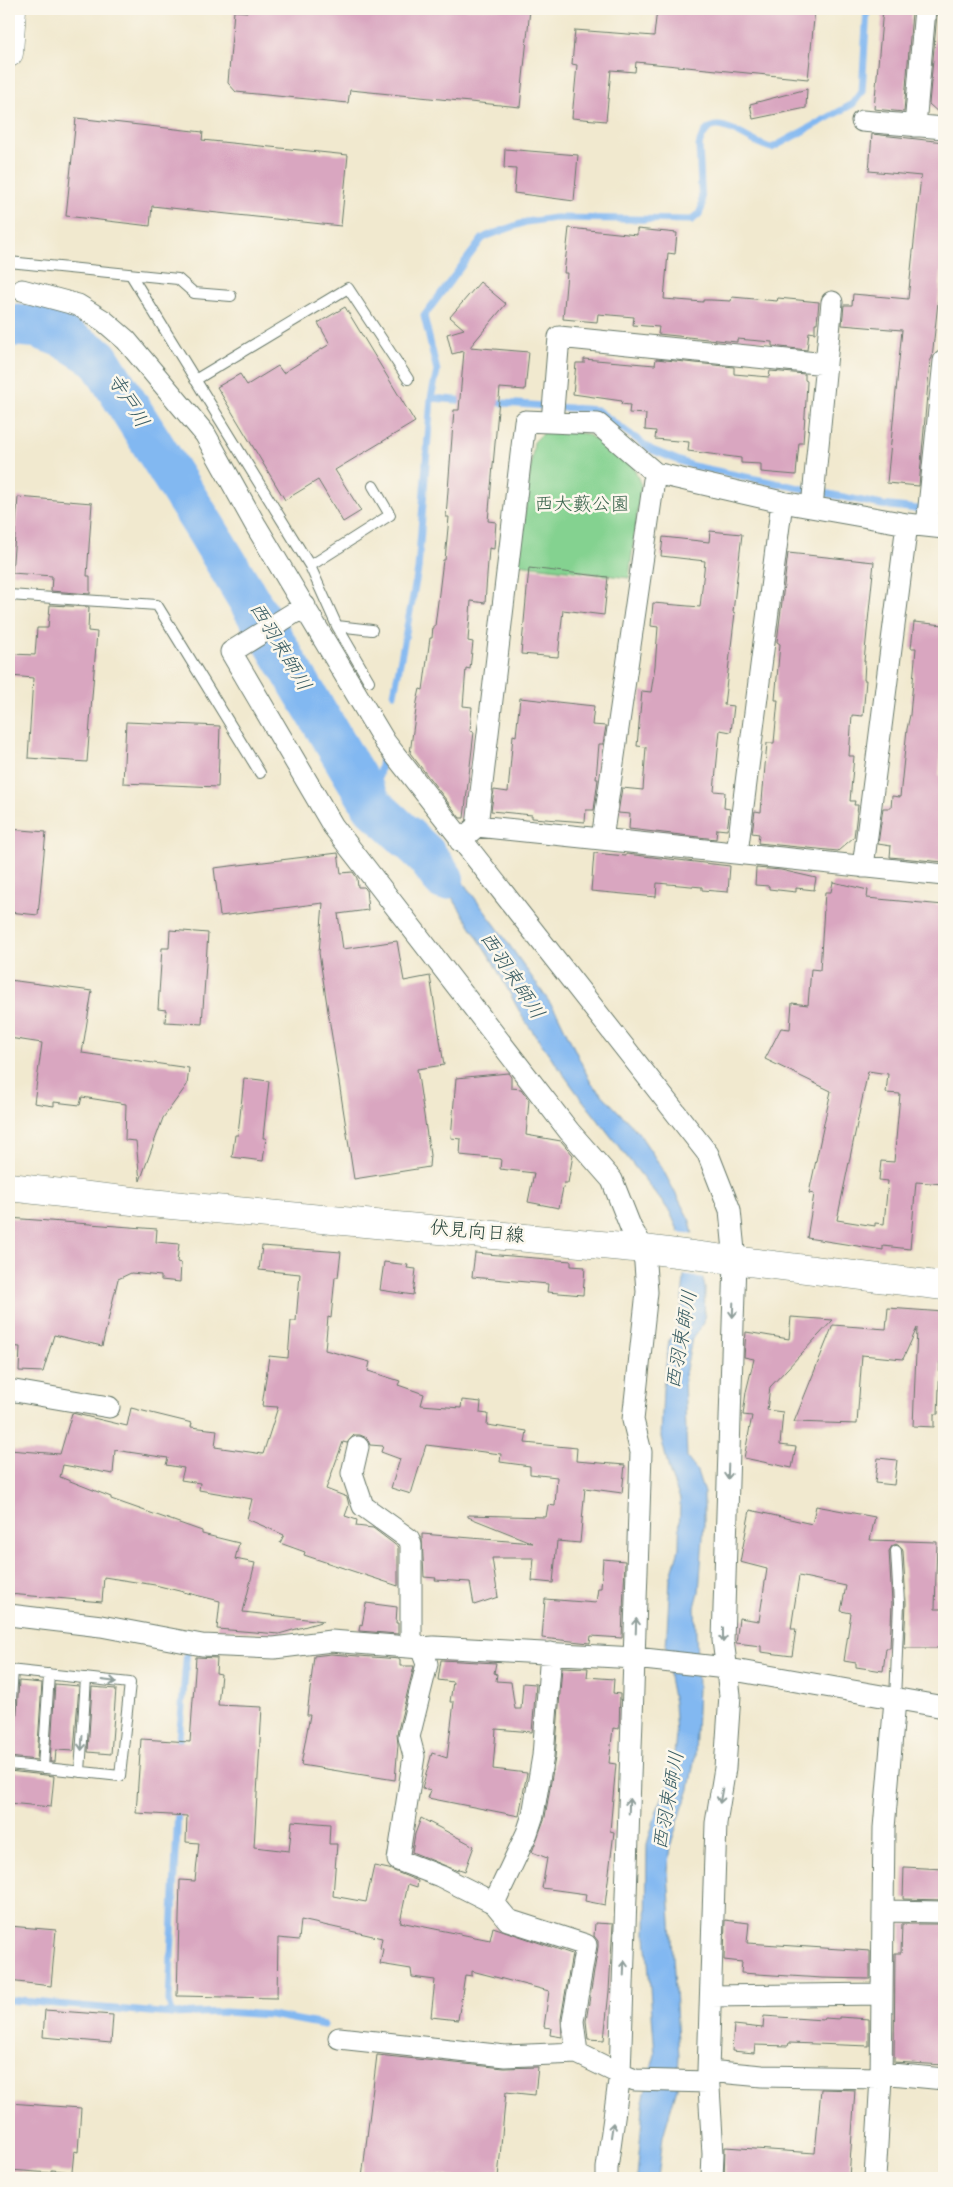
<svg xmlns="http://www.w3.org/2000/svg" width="953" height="2187" font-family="'Gochi Hand','Klee One',sans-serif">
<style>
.green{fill:#84d290;stroke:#528862}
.water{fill:#82b8f1;stroke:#507a92}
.pier{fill:#f1e9cf}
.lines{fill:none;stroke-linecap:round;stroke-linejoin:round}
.stream{stroke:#82b8f1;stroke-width:7}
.river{stroke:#82b8f1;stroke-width:42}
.building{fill:#d9a6c0;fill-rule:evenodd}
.lane-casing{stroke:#68796a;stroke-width:12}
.street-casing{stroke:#68796a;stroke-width:23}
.secondary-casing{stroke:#68796a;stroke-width:29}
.highway-casing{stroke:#68796a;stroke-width:29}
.lane{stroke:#fff;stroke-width:10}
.street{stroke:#fff;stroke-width:21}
.secondary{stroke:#fff;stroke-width:28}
.highway{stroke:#fff;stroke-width:28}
.oneway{stroke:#8f9e9a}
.labels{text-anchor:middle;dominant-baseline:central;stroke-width:5;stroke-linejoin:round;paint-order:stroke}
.park-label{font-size:19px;fill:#38624b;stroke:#fbf7ec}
.street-label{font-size:19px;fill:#1f3d34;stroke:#fbf7ec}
.water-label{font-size:20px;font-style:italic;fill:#385c63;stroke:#fbf7ec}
</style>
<rect width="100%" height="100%" fill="#fbf7ec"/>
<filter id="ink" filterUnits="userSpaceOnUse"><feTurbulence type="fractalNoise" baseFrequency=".02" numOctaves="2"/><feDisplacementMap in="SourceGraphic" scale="10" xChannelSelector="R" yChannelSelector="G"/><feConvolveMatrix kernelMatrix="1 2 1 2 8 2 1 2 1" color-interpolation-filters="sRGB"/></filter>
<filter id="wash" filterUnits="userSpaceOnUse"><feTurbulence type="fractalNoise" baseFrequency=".0096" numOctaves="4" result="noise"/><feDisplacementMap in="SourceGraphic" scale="20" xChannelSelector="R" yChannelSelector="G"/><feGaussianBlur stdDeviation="1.12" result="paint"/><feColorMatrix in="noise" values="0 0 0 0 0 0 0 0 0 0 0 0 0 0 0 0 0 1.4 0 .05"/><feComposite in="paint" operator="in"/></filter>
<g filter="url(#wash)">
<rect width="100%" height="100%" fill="#f1e9cf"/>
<!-- green -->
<path class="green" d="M547 429 587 434 632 464 641 485 629 578 518 564 534 442Z"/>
<!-- water -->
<path class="water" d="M409 834 437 848 496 926 557 1013 591 1083 638 1132 662 1168 690 1221 705 1288 704 1323 692 1339 684 1379 687 1458 697 1471 704 1493V1524L699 1592 695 1607 698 1687 695 1756 689 1789 672 1840 668 1871 679 2057 677 2088 663 2136 658 2178H637L644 2097 655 2054 646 1935 647 1844 657 1810 672 1775 676 1735 674 1703 669 1677 666 1648 670 1579 679 1549 680 1499 670 1474 661 1437 663 1388 669 1340 680 1322 684 1277 678 1230 670 1212 577 1093 523 1018 493 962 447 889 421 857 396 841Z"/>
<!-- pier -->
<path class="pier" d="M676 1232 695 1234 705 1278 681 1275Z"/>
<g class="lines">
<!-- stream -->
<path class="stream" d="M431 398 468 401
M491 402 597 410 652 450 693 466 882 505 944 512
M394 694 418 570 431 398 437 371 424 316 482 239 487 236 526 222 555 218 692 220 699 214 702 207 699 146C710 102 747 144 772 148L853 104 862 92 867 9
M373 806 382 760
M178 1750 187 1651
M9 2000 172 2014 225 2012 271 2015 324 2025
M172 2014 169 2001 178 1808"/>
<!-- river -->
<path class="river" d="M9 325 36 327 63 337 98 358 206 529 373 806 425 854 443 879"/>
</g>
<g id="blocks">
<!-- building -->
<path class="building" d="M247 9H530L520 107 350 90 348 103 236 92 228 83 234 11 247 12Z
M657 9H815L808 79 636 62 635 72 611 70 606 121 572 118 577 65 572 64 575 30 654 36Z
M883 9H901V11L912 12 904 112 874 109Z
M937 14 944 15V115H941L929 104Z
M807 89 806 108 753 119 750 104Z
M76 118 203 132 202 140 348 155 341 226 152 206 150 226 66 216Z
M872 134 944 142V246L932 358 930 361 919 486 887 483 902 330 842 325 844 305H852L853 294 908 299 921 176 869 171Z
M505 149 578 155 574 201 514 193 516 169 504 168Z
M569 228 637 235V229L677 233 675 254 668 253 664 299 703 302V300H711L731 301 732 297 777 301 778 298 819 302 817 323H815V333L809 332 807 350 772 346V342L737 339V342L658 334 659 327 633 325 634 317 598 314 597 322 563 319 567 273H564Z
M480 282 506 304 470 347 529 352 525 390 500 388 488 521 496 522 494 549 489 548 485 603 471 601 468 641 473 642 470 669 466 668 463 706 472 707 470 731 474 732 464 818H460L410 753 417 702 420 689 423 690 430 638H432L433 626H435L443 560H445L449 517H446L454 410H459L464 351 452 354 447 334 464 329 450 317Z
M345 307 415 422 335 470 361 511 343 522 318 480 285 500 217 387 240 374 247 385 278 366 283 373 330 344 318 323Z
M584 359 655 365 656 359 734 367V374L769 377 770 371 805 374V380L807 381 806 401 803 443H799L796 475 761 472V464L741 463V458L688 451 689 442 655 439 656 431 645 430 646 414 629 413 630 405 621 404 622 401 573 394 576 363H584Z
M18 497 92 503 87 576H90V594L51 591 52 576 12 573Z
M710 531 742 534 733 612 735 613 724 705 734 706 731 732 720 730 714 791 725 792 724 808 730 809 727 830 717 829 716 839 629 829 630 814 618 813 622 788 643 790 646 747 637 746 642 691 651 692 655 666 658 627 651 626 653 603 700 607 705 561 661 556 663 537 709 542Z
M788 553 874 562 864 661H865L864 680H866L863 716 852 715 849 756H854L850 801H855L854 805H858L854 837 838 851 758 843 759 834 752 833 755 811 761 812 767 743H774L778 700H775L780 644 777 642Z
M529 568 608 577 604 615 563 610 558 657 521 654Z
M50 605 89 607 88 631 97 632 87 762 28 758 33 678 11 676 12 654 35 655 37 628H48Z
M914 622 944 625V719L939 776H944V862L890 857 891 846 878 844 883 808H891L892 796 900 797 907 729 910 715 916 648H911Z
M520 698 594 706 592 725 606 726 603 744H599L596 779H598L594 810H586L585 822 532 818V815L491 811 494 790 508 792 513 735 516 736Z
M126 722 220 726 218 787 123 783Z
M9 829 46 832 38 915 9 912Z
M338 853 341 873 353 872 357 878 358 887H364L366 889 368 910 338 914 343 949 397 941 404 981 430 976 444 1065 417 1069 430 1155 429 1167 354 1179 319 953 323 903 220 916 214 868Z
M594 853 626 856V854L730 866 728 892 702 890V887L657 883 656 897 591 891Z
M756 868 781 870 816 878 814 890 796 888V892L769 889V886L755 885Z
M833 882 868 890 867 898 944 905V1184L916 1182 910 1249 883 1246V1250L807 1238 814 1194 809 1193 831 1091 765 1059 781 1028 790 1029 792 1003 808 1005 811 969 820 970 825 892H831ZM868 1071 888 1074 886 1093 900 1094 894 1162 881 1161 879 1180 888 1181 884 1224 875 1223V1226L837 1220Z
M170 930 208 933 202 1024 165 1022 166 1010 158 1009 162 948H169Z
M9 980 92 991 82 1053 189 1068 187 1085 163 1118 140 1181 136 1141 125 1140 126 1104 82 1097 80 1105 54 1102V1106L34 1103 42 1043 9 1038Z
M508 1073 511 1077V1088L521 1089 529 1100 526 1135 561 1141 573 1155 568 1183H564L559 1208 528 1202 534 1173 500 1169 501 1159 460 1155 461 1139 451 1138 456 1078Z
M244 1078 269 1081 263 1138H266L263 1161 232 1157 235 1135H238Z
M9 1218 157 1229 156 1242 179 1244 177 1262 181 1263 180 1282 161 1280V1276L131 1273 118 1279 102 1346 54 1335 43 1372 19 1371 20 1347 9 1346Z
M262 1246 341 1252 338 1277H335L331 1318 328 1317 325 1350 370 1362 368 1371 400 1381 398 1385 424 1394 421 1405 461 1408 462 1400 481 1402 480 1413 488 1414 487 1425 527 1431 525 1443 577 1448 576 1461 625 1465 622 1493 585 1488 580 1543 557 1541 553 1583 532 1581 534 1558H492L498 1597 474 1605 470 1582 435 1580 436 1578 424 1577 422 1538V1534L533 1543 468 1517V1515L546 1517 548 1505 555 1506 557 1477 530 1474V1466L500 1462 501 1454 426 1445 411 1494 391 1488 400 1459 381 1452 383 1446 370 1445 367 1438 360 1435H354L347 1443 343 1442 326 1489 347 1497 349 1505 345 1516 357 1520 356 1526 373 1528 398 1547V1586L304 1555 305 1552 280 1543 284 1535 247 1519 252 1499 199 1490 200 1483 181 1480 184 1468 166 1465 168 1458 115 1450 113 1474 63 1465 60 1477 111 1497V1499L202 1531V1534L239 1543 235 1559 255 1563 243 1612 324 1621 279 1634 217 1629 220 1601 155 1585 104 1577 102 1602 9 1594V1450L60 1454 72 1413 127 1426 131 1408 192 1423 191 1427 217 1430 215 1447 263 1454 278 1407 262 1406 269 1356 288 1358 291 1321H296L300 1274 259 1270Z
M475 1253 571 1261V1266L585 1267 583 1295 547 1292 548 1284 472 1277Z
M384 1262 408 1265 407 1268 416 1269 413 1295 380 1290Z
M888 1308 944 1312V1362H940L938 1414H934V1427L913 1426 917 1328 903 1359 862 1355 857 1424 794 1422 833 1325 886 1329Z
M791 1317 833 1320 770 1387 767 1410 783 1412 780 1445 796 1447 792 1468 744 1458 752 1416 743 1415 746 1392 754 1359 744 1357 746 1332 789 1339Z
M878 1458 897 1460 894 1485 875 1483Z
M816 1506 875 1517 870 1540 937 1542 935 1609H944V1648H904L906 1603 903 1551 901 1547 896 1544 892 1546 889 1551 892 1603 890 1648H886L883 1671 856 1667V1663L844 1661 851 1613 841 1611 846 1586 799 1576 791 1629H796L792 1656 761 1652V1646L736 1643 739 1618 759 1621 767 1569 740 1562 750 1510 812 1524Z
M603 1559 625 1561 622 1638 591 1636 590 1643 542 1638 545 1599 596 1603 598 1588H601Z
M366 1603 397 1607 396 1623H398V1634L359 1631 360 1624 362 1625Z
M331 1654 400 1659V1666H414L397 1734 398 1745 395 1780 301 1765 310 1715H307L314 1656Z
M196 1657 217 1658 216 1673 221 1674 218 1705 262 1707 254 1847 289 1851 292 1821 330 1824 329 1844H337L333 1896 366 1902 374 1866 389 1869 418 1881 417 1887 408 1884 400 1922 490 1940 493 1927 572 1954 561 2019 562 2037 550 2035 551 2028 544 2027 549 1991 472 1971V1976L465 1975 458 2020 431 2017 435 1980 412 1977 411 1969 380 1964 383 1949 380 1948 382 1938 301 1920 299 1940 278 1938 277 1998 177 1996 180 1880 195 1881 199 1843 186 1842 187 1816 136 1813 141 1739 190 1742Z
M441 1660 496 1663 494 1673 497 1674 496 1681 511 1682 515 1709H521L523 1683 536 1684 532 1732 496 1729 493 1769 527 1773 519 1816 428 1798 431 1790 422 1788 432 1753 447 1758 454 1702H450L453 1682 438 1680Z
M562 1667 588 1668 587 1677 614 1679 613 1693 620 1694 619 1729 613 1728 609 1763 616 1764 610 1831 614 1832 605 1905 585 1901 586 1894 542 1888 547 1858 532 1852 545 1817 555 1758Z
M19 1681 42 1683 37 1760 9 1757V1734L14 1731 16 1727Z
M55 1684 79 1686 74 1751 56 1750 55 1762H50Z
M92 1687 116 1689 111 1754 88 1752Z
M9 1771 54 1776 51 1807 9 1803Z
M421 1818 474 1846 465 1871 459 1869 458 1871 412 1852 415 1834Z
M904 1867 944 1869V1900L903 1899Z
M725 1920 749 1923 747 1943 870 1951V1979L822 1978 741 1973 742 1962 724 1960Z
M595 1923 613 1924 609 1991 604 2040 588 2039 586 2021 598 1947V1941L594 1936Z
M902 1924H944V2065L894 2062 895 1953H901Z
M9 1926 56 1930 51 1986 9 1981Z
M45 2010 113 2015 111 2043 43 2037Z
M764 2016 823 2020 824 2018 839 2019V2017L869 2019V2046L789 2043 788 2046 755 2045 754 2053 732 2051 734 2025 763 2028Z
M377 2055 504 2068 538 2067 535 2095 506 2092 498 2178H467L428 2174 427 2178H362Z
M821 2089 855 2090 849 2178H724L725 2147 815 2153Z
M9 2103 81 2108 78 2152 74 2151 72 2172 51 2170V2173L9 2170Z"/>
</g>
</g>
<g filter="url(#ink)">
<use href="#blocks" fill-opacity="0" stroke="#68796a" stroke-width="1"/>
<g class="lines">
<defs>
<path id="lane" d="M9 262 178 279 194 293 231 296
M131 275 310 566 337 626 369 681
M195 380 348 288 408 379
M310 566 390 515 373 486
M9 595 157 605 260 773
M337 626 372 630
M9 1670 130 1683 120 1776 9 1764
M895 1700 899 1603 896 1551
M9 1727 13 1670
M43 1768 49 1674
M80 1772 86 1678"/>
<path id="street" d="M862 121 944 128
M915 126 925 9
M22 290 78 305 104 321 126 340 205 434 256 526 385 742 708 1154 730 1210 735 1261 723 1640 730 1695 725 1768 716 1823 708 2071 713 2154 712 2178
M552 422 559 337 826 364
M812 507 832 302
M927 526 944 361
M305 606 231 652 333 826 569 1131 612 1180 631 1228 644 1249 647 1292 633 1420 641 1452 620 2074 607 2168V2178
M477 826 944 875
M602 839 655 473
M460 841 477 826 525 421 598 424 655 473 782 502 907 524 944 528
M737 853 782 502
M863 867 907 524
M9 1390 109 1407
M358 1447 352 1473 363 1506 409 1539 411 1545V1640L421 1648 427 1664 409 1737 414 1756 398 1860 440 1876 494 1903
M9 1615 101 1626 202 1645 274 1648 331 1641 421 1648 434 1647 635 1658 717 1667 944 1707
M551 1653 543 1756 533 1815 527 1833 494 1903 508 1920 586 1945 573 2021 577 2053
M883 1911 944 1912
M711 1996 882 1994
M339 2038 505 2056 577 2053 620 2074 635 2080 707 2082
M708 2071 762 2076 881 2078
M881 2073 944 2079
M875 2178 881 2078 884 1828 895 1700"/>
<path id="secondary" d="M9 1187 150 1203 644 1249 944 1286"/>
<path id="highway" d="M9 53 12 9"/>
</defs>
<!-- lane casing -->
<use href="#lane" class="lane-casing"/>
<!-- street casing -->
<use href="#street" class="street-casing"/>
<!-- secondary casing -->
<use href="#secondary" class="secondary-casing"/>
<!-- highway casing -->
<use href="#highway" class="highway-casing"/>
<!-- lane -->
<use href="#lane" class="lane"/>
<!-- street -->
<use href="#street" class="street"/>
<!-- secondary -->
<use href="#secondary" class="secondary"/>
<!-- highway -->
<use href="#highway" class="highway"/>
</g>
<!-- one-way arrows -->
<defs><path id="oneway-shaft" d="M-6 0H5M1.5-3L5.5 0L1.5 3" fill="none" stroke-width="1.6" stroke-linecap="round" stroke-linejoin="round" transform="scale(1.25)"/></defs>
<g class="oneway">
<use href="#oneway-shaft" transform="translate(733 1310) rotate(92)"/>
<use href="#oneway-shaft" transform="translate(728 1472) rotate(92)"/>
<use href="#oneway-shaft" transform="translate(636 1626) rotate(-88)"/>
<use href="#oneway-shaft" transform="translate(723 1635) rotate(90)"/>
<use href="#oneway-shaft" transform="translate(109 1681) rotate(7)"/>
<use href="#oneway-shaft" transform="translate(82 1743) rotate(93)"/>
<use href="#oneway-shaft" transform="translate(721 1796) rotate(100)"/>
<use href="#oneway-shaft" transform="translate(629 1806) rotate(-88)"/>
<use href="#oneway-shaft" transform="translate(624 1968) rotate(-88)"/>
<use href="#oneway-shaft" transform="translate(612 2130) rotate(-82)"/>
</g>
</g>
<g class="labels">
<!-- park labels -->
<g class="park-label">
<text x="582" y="506">西大藪公園</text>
</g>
<!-- street labels -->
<g class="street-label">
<text transform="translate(477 1234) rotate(5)">伏見向日線</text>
</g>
<!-- water labels -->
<g class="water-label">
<text transform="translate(126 402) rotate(58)">寺戸川</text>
<text transform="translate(278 648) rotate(59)">西羽束師川</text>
<text transform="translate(510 977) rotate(57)">西羽束師川</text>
<text transform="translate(684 1340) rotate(-80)">西羽束師川</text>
<text transform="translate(671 1801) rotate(-80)">西羽束師川</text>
</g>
</g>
<!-- margin -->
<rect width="953" height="2187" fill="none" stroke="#fbf7ec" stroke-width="30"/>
</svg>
